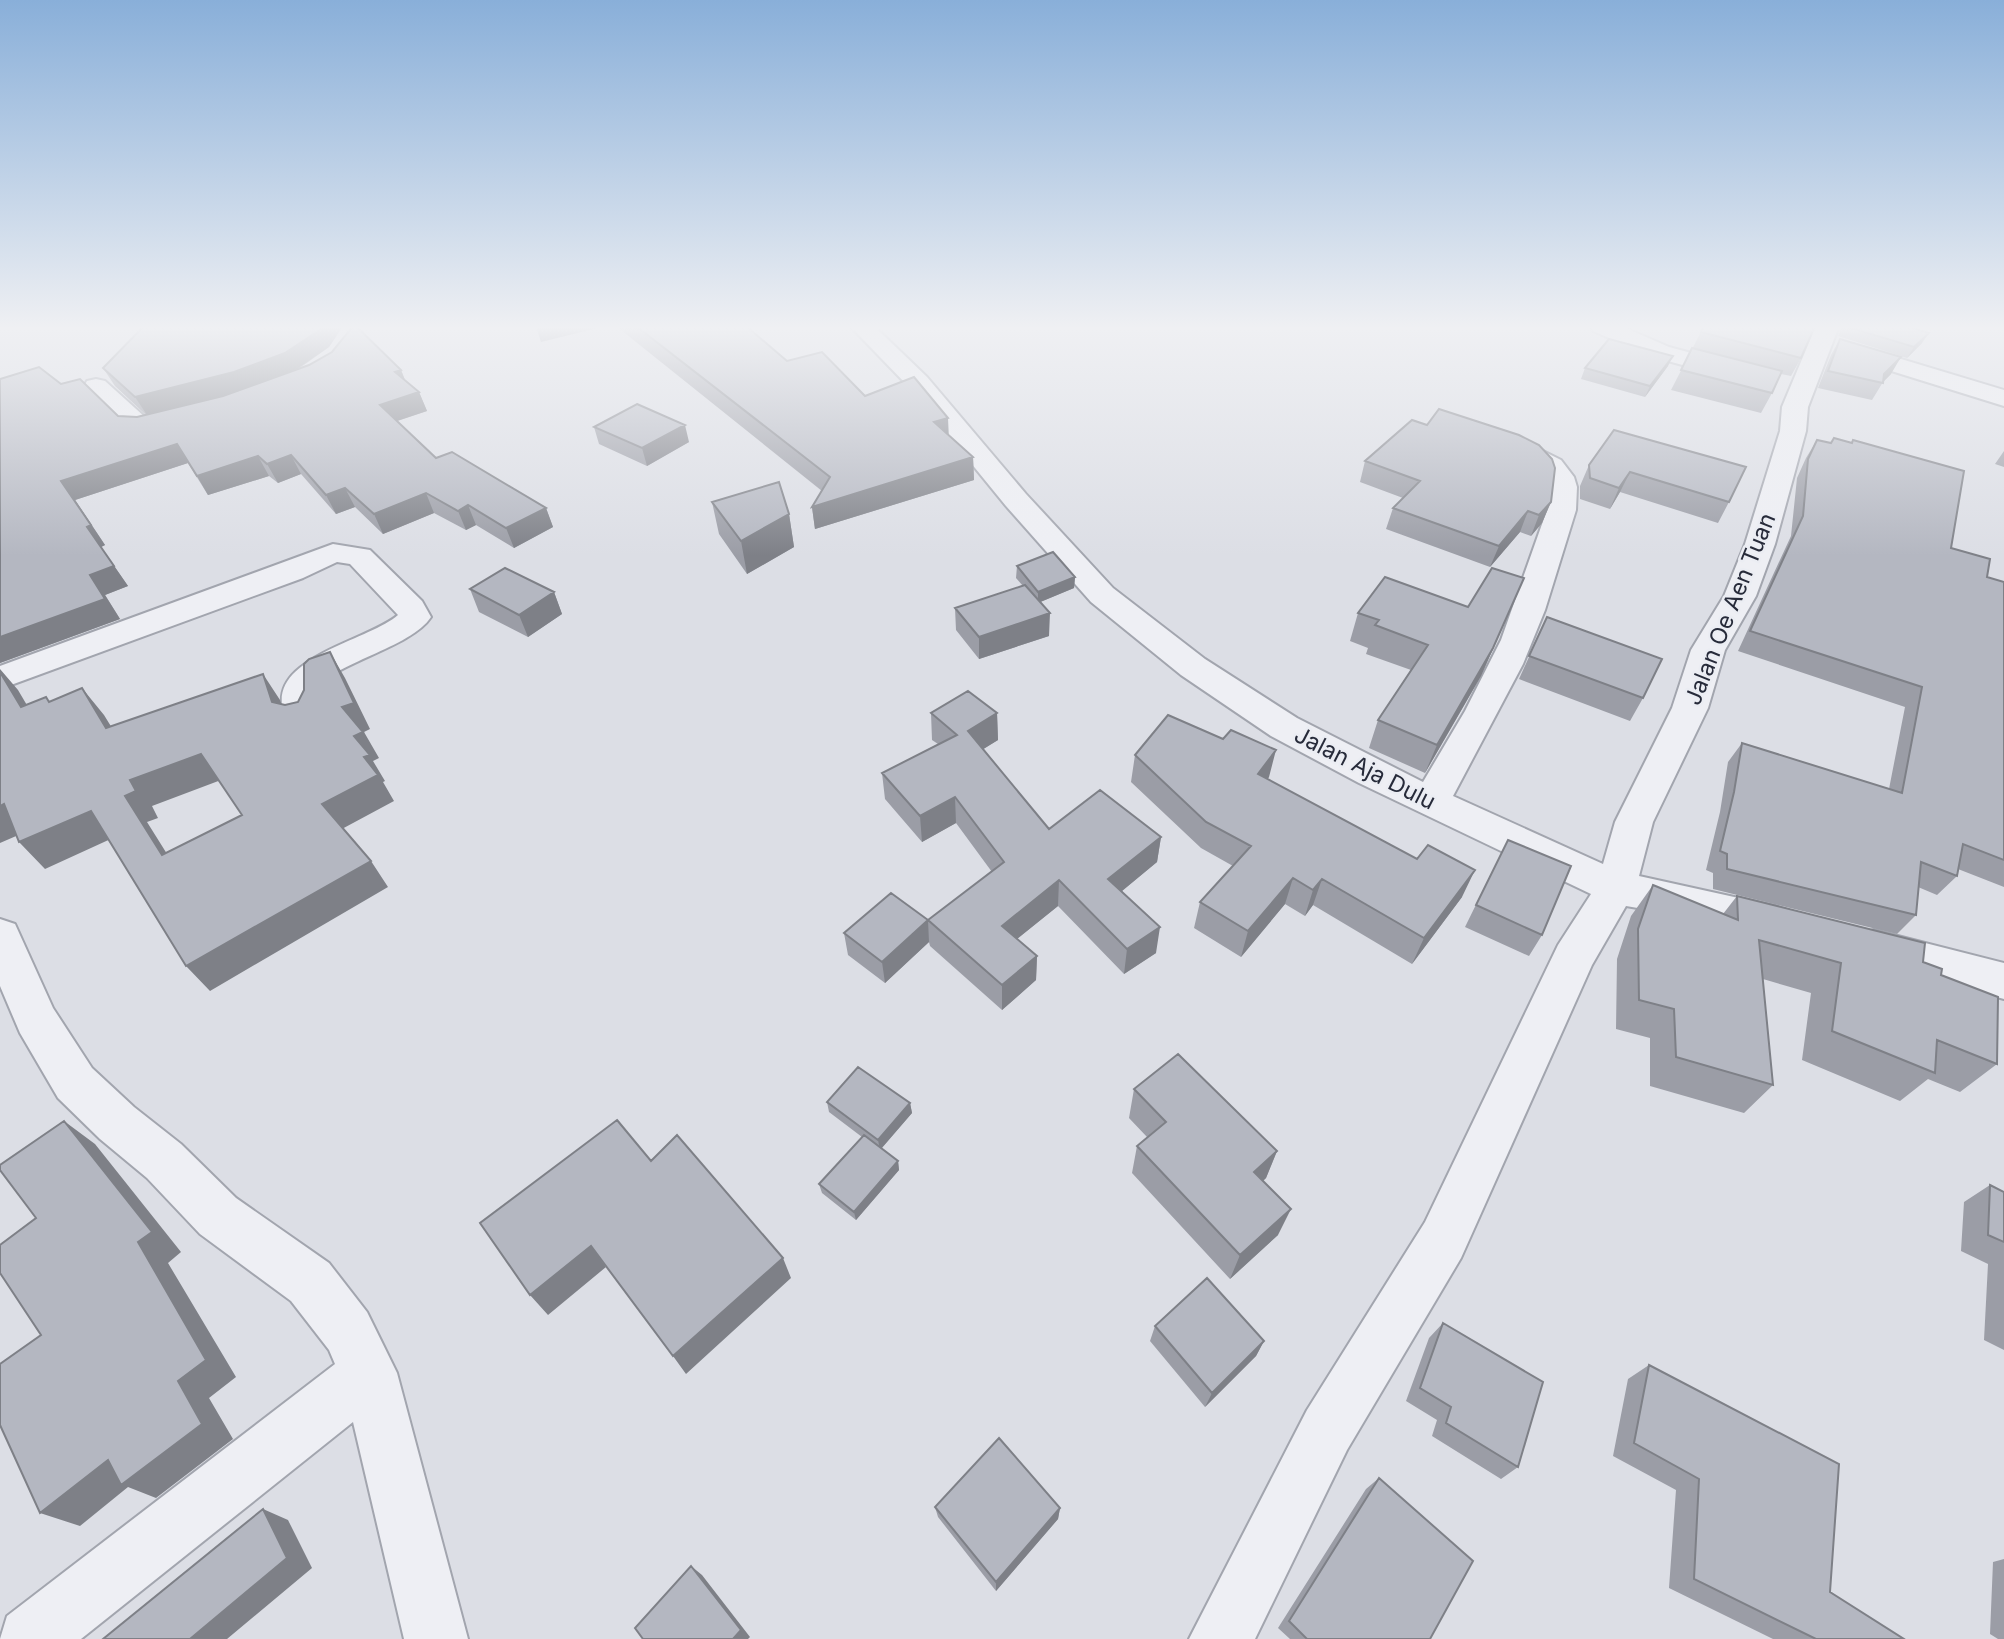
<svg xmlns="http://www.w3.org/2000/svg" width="2004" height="1639" font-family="Inter,sans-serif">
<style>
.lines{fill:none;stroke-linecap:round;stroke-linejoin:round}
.minor-casing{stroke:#a2a5ae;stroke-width:4}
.minor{fill:#eeeff4;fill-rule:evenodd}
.wall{fill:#9b9da6}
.shaded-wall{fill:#7e8087}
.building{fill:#b4b7c1;stroke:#7e8087;stroke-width:2;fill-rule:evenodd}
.labels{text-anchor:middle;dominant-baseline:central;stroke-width:5;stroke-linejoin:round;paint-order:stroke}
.street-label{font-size:23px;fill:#272b3a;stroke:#ebedf3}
</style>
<rect width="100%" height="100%" fill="#dcdee5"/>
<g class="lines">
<defs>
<path id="minor" d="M850 326H874L927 377 1026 494 1113 588 1205 659 1297 718 1423 782 1465 711 1501 640 1547 510C1551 482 1544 468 1517 457 1510 454 1504 453 1499 446L1503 440 1512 438 1521 440 1561 460 1574 477 1577 487 1576 510 1545 610 1523 664 1453 796 1603 864 1615 822 1672 708 1691 650 1724 596 1745 544 1780 431 1782 407 1816 326H1839L1808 407 1806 431 1775 544 1756 596 1725 650 1708 708 1653 822 1639 876 1775 906 1790 911 1796 923 1790 935 1775 940 1679 915 1626 906 1592 965 1461 1258 1347 1450 1255 1639H1189L1307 1410 1425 1222 1558 945 1591 894 1359 783 1271 736 1181 675 1091 602 1006 506 909 387Z
M1590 326H1621L1669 347 1747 368 1750 373 1747 378 1738 380 1653 357 1593 331Z
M1848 343 2004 390V406L1840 355 1836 350 1840 345Z
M96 379 105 381 146 418 178 411 187 413 191 419 187 425C170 429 149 437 132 433L84 386 87 381Z
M333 544 370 550 422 601 431 617C411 648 330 664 318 689 312 702 323 711 314 726L302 729 290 726C250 660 366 643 398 615L350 564 337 562 303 578 0 689V666Z
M0 919 15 924 53 1008 92 1068 134 1107 181 1144 236 1198 329 1263 367 1312 397 1373 468 1639H404L353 1422 81 1639H0L7 1616 335 1364 329 1350 291 1301 200 1234 147 1178 100 1139 58 1098 20 1033 0 986Z
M1874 930 2004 963V999L1859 959 1853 947 1859 935Z"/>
</defs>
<!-- minor casing -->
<use href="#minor" class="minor-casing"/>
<!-- minor -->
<use href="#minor" class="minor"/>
</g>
<!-- wall -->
<path class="wall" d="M144 326H343L329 347 297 370H401L405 380 419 392 427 411 397 421 436 458 546 508 553 527 514 548 476 525 466 530 434 513 383 534 355 507 336 514 301 474 278 483 269 476 208 495 188 463 75 500 105 545 101 547 128 586 105 595 120 619 0 663V379L61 384 118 416 137 417 146 415 115 386 103 368Z
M616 326H746L787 361 865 396 948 435 973 457 974 480 815 529 812 507 822 491Z
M1704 326 1801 358 1791 376 1781 374 1772 393 1761 413 1671 390Z
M1843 326H1906L1922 343 1907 358 1838 336Z
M1840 339 1891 374 1883 382 1872 400 1818 388 1831 355Z
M1668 366 1645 397 1581 379 1585 368Z
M594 427 689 442 647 466 599 444Z
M1614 430 1729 502 1718 523 1620 492 1610 509 1580 499V486L1589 465Z
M1817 440 1831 443H1852L1853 440 1951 548 1987 577 2004 582V887L1958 869 1957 876 1937 895 1918 887 1916 915 1897 934 1713 889V873L1706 870 1720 812 1728 762 1742 743 1889 789 1905 707 1738 651 1791 536 1797 478 1806 458Z
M2004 451V467L1995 464Z
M1365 461 1551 502 1542 523 1531 536 1520 532 1490 567 1386 529 1393 508 1403 498 1360 482Z
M712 502 789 514 794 547 747 574 719 534Z
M1017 566 1075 577 1074 588 1040 602 1049 636 979 659 956 630 955 608 1023 586 1016 578Z
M470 589 554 592 562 614 528 637 479 612Z
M1512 606 1481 676 1425 773 1369 748 1378 720 1411 670 1366 654 1368 648 1350 641 1358 613 1468 607Z
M1547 617 1643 698 1630 721 1519 679Z
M931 713H997L998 740 983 749 1049 829 1161 837 1157 862 1122 891 1156 953 1124 974 1058 906 1017 939 1037 956 1036 980 1002 1010 930 946 929 942 885 983 848 955 844 933 928 920 992 872 956 823 922 842 885 799 882 773 938 744 932 740Z
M1135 755 1269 777 1267 779 1462 897 1412 964 1313 905 1305 916 1285 904 1241 957 1194 928 1200 902 1233 866 1201 848 1131 782Z
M1497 862 1542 935 1529 956 1465 927Z
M1653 885 1723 914 1737 896 1923 962 1941 975 1997 1064 1960 1092 1928 1079 1900 1101 1802 1060 1811 993 1763 979 1773 1085 1744 1113 1650 1086V1038L1616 1029 1617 959 1631 916Z
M1134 1089 1277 1151 1266 1178 1263 1181 1278 1235 1230 1279 1132 1173 1137 1146 1147 1137 1129 1118Z
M827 1102 910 1103 912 1113 881 1149 898 1161 899 1170 856 1220 822 1193 819 1184 862 1137 829 1112Z
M1990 1185 2004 1192V1350L1984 1340 1988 1264 1961 1251 1964 1202Z
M1443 1323 1518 1467 1501 1479 1432 1436 1437 1420 1406 1401 1429 1338Z
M1155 1326 1264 1341 1256 1356 1205 1407 1150 1341Z
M1649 1365 1830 1592 1904 1639H1773L1669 1588 1676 1490 1613 1456 1628 1379Z
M1379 1478 1430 1639H1290L1278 1628 1366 1489Z
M935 1507 1060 1508 1058 1519 996 1591 938 1517Z
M2004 1559V1639H1998L1990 1634 1993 1562Z"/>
<!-- shaded-wall -->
<path class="shaded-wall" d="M323 326H343L329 347 294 371 244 391 147 415 135 397Z
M536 326H606L541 342Z
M1929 333 1922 343 1907 358 1914 347Z
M1673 356 1668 366 1645 397 1650 386Z
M1901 357 1891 374 1882 383 1884 374Z
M401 370 408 388 395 372Z
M419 392 427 411 388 424 380 405Z
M948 418 949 440 934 422Z
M685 425 689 442 647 466 642 448Z
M177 444 188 463 75 500 105 545 101 547 128 586 105 595 120 619 0 663V637L90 575 87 527 61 481Z
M291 455 301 474 278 483 267 464Z
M258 456 269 476 208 495 197 476Z
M973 457 974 480 815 529 812 507Z
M1630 472 1620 492 1610 509 1619 488Z
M345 488 355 507 336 514 326 495Z
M426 493 434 513 383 534 374 514Z
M1551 502 1542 523 1531 536 1539 515Z
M468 505 476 525 466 530 458 511Z
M546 508 553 527 514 548 506 528Z
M1528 511 1520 532 1490 567 1499 546Z
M789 514 794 547 747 574 741 541Z
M1075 577 1074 588 1038 603V592Z
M1524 578 1481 676 1425 773 1437 745Z
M554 592 562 614 528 637 519 615Z
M1050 613 1049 636 979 659V637Z
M330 652 345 678 370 729 364 732 379 758 373 761 385 781 383 782 394 801 340 830 322 804 354 736 342 707Z
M0 669 18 690 44 734 21 707 0 672Z
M263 674 280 700 289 729 272 702Z
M82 688 104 715 128 754 106 728Z
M997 713 998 740 969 758 968 731Z
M1276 750 1269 777 1251 801 1258 774Z
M201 754 221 780 152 806 158 818 147 822 184 881 162 855 125 796 130 780Z
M955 797 956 823 922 842 920 816Z
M4 804 30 830 0 843V806Z
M91 811 115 837 45 869 19 842Z
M1161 837 1157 862 1105 905 1108 879Z
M371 861 388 887 210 991 186 966Z
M1475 870 1462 897 1412 964 1424 938Z
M1293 878 1285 904 1241 957 1248 931Z
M1322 879 1313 905 1305 916 1313 890Z
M1059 880 1058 906 1002 951V926Z
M928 920 929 942 885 983 882 962Z
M1160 927 1156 953 1124 974 1127 949Z
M1037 956 1036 980 1002 1010V985Z
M910 1103 912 1113 880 1150 878 1140Z
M64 1121 95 1144 181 1252 168 1263 236 1377 209 1398 233 1439 156 1498 128 1487 80 1526 40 1513 178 1381 138 1242Z
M1277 1151 1266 1178 1243 1199 1254 1172Z
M898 1161 899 1170 856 1220 854 1212Z
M1291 1209 1278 1235 1230 1279 1240 1255Z
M591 1246 606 1267 548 1315 530 1295Z
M783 1258 791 1278 686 1374 673 1356Z
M1264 1341 1256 1356 1205 1407 1212 1393Z
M1060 1508 1058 1519 996 1591V1582Z
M263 1509 288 1520 312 1568 227 1639H190Z
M691 1566 702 1575 750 1637 748 1639H733Z"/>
<!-- building -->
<path class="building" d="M144 326H323L321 329 285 353 234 372 135 397 103 368Z
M353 326H356L401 370 395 372 419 392 380 405 436 458 452 452 546 508 506 528 468 505 458 511 426 493 374 514 345 488 326 495 291 455 267 464 258 456 197 476 177 444 61 481 91 525 87 527 114 566 90 575 105 599 0 637V379L39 367 61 384 80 379 118 416 137 417 223 396 309 365 332 352Z
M636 326H746L787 361 822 352 865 396 914 377 948 418 934 422 973 457 812 507 830 477Z
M1704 326H1815L1801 358 1701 332Z
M1844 326H1906L1929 333 1914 347Z
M1609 339 1673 356 1650 386 1585 368Z
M1840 339 1901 357 1884 374 1883 383 1828 371Z
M1692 348 1782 371 1772 393 1681 370Z
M637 404 685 425 642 448 594 427Z
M1439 409 1519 435 1539 445 1552 459 1555 468 1551 502 1539 515 1528 511 1499 546 1393 508 1420 481 1365 461 1412 420 1427 425Z
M1614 430 1746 467 1729 502 1630 472 1619 488 1590 478 1589 465Z
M1834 438 1852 443 1853 440 1964 471 1951 548 1990 559 1987 577 2004 582V860L1963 844 1957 876 1921 862 1916 915 1727 869V854L1720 851 1734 792 1742 743 1902 793 1922 687 1750 631 1803 516 1808 459 1817 440 1831 443Z
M779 482 789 514 741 541 712 502Z
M1053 552 1075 577 1038 592 1017 566Z
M505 568 554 592 519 615 470 589Z
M1492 568 1524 578 1493 648 1437 745 1378 720 1428 645 1375 625 1379 620 1358 613 1385 577 1468 607Z
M1025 585 1050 613 979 637 955 608Z
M1547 617 1662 659 1643 698 1529 656Z
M330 652 354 703 342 707 363 732 354 736 370 755 364 757 378 775 322 804 371 861 186 966 91 811 19 842 4 804 0 806V672L21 707 46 697 49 702 82 688 106 728 263 674 272 702 285 705 298 702 304 690V664L309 659ZM201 754 242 815 162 855 125 796 136 791 130 780Z
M968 691 997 713 968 731 1049 829 1100 790 1161 837 1108 879 1160 927 1127 949 1059 880 1002 926 1037 956 1002 985 928 920 1004 862 955 797 920 816 882 773 957 735 931 713Z
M1168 715 1223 739 1231 730 1276 750 1258 774 1417 859 1428 845 1475 870 1424 938 1322 879 1313 890 1293 878 1248 931 1200 902 1251 846 1206 822 1135 755Z
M1508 840 1571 866 1542 935 1476 905Z
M1653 885 1738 920 1737 896 1925 943 1923 962 1942 969 1941 975 1998 997 1997 1064 1937 1040 1935 1073 1832 1031 1841 963 1759 940 1773 1085 1676 1057 1674 1009 1639 1000 1638 929Z
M891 893 928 920 882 962 844 933Z
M1178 1054 1277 1151 1254 1172 1291 1209 1240 1255 1137 1146 1166 1122 1134 1089Z
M858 1067 910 1103 878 1140 827 1102Z
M617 1120 651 1161 677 1135 783 1258 673 1356 591 1246 530 1295 480 1223Z
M64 1121 152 1232 138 1242 206 1360 178 1381 202 1424 121 1485 108 1460 40 1513 0 1425V1364L41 1335 0 1273V1245L36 1218 0 1170V1165Z
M864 1135 898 1161 854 1212 819 1184Z
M1990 1185 2004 1192V1242L1988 1235Z
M1207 1278 1264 1341 1212 1393 1155 1326Z
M1443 1323 1543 1382 1518 1467 1446 1423 1451 1407 1420 1388Z
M1649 1365 1839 1464 1830 1592 1904 1639H1816L1694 1579 1699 1479 1634 1443Z
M999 1438 1060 1508 996 1582 935 1507Z
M1379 1478 1473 1561 1430 1639H1307L1289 1621Z
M263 1509 287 1558 190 1639H103Z
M691 1566 741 1630 733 1639H643L635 1628Z"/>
<!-- sky -->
<linearGradient id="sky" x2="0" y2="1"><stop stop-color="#89afd9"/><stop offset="0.59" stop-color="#eff0f3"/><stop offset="1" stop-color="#eff0f3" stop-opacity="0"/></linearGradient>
<rect width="2004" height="556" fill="url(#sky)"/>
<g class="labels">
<!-- street labels -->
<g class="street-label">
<text transform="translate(1730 609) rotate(-68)">Jalan Oe Aen Tuan</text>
<text transform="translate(1365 768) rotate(27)">Jalan Aja Dulu</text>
</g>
</g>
</svg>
